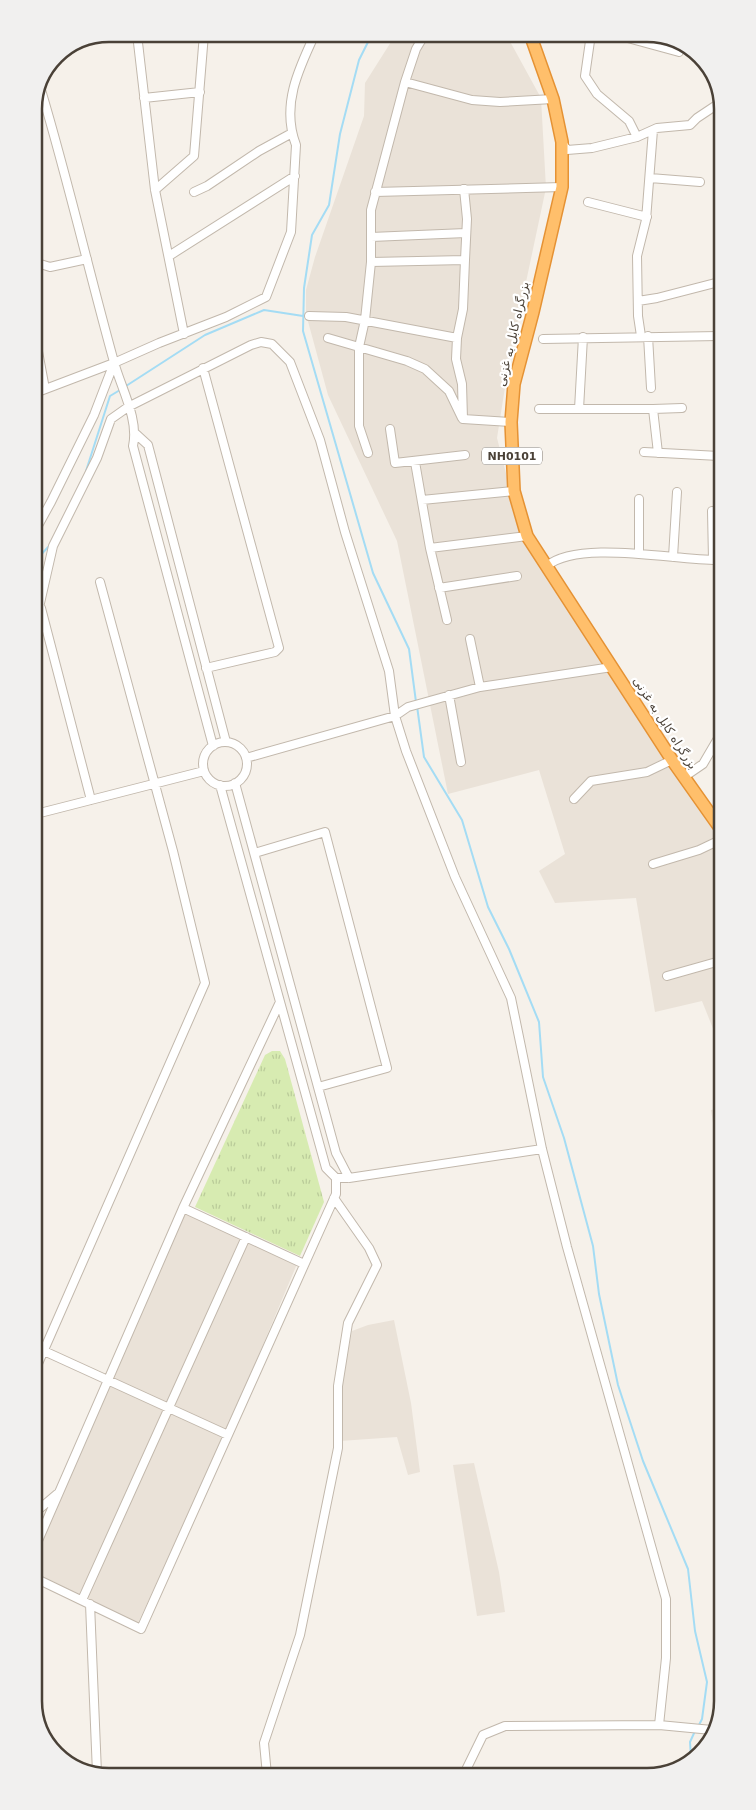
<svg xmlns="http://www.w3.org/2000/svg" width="756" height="1810" font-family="'DejaVu Sans','Noto Sans Arabic',sans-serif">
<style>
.residential{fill:#eae2d8}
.park{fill:url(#park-tufts)}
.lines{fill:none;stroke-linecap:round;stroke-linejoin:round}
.stream{stroke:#a4dcf4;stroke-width:2}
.minor-casing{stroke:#c2b8ac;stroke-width:10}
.highway-casing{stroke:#e59234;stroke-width:14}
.minor{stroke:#fff;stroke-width:8}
.highway{stroke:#ffbf6b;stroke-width:11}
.labels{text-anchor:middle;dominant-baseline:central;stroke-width:4.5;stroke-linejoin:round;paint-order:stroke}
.shield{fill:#fff;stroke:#807a73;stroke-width:1}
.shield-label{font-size:11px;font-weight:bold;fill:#4a4137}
.street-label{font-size:12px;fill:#4a4137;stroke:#fff}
.rim{fill:none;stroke:#4a4137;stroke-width:2.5}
</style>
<defs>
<pattern id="park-tufts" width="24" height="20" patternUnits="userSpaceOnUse" patternTransform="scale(1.25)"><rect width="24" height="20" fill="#d7ebb1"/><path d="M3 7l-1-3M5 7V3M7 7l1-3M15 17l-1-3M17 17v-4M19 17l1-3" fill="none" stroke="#bacb99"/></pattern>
</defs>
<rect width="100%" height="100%" fill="#f6f1ea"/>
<!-- residential -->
<path class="residential" d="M396 34H506L541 98 546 188 509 362 497 438 521 532 603 665 619 679 720 833 721 1035 716 1036 702 1001 655 1012 636 898 555 903 539 871 565 854 539 770 448 794 397 541 328 395 306 314V290L315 257 364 116 365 83Z
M721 1108V1186L713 1181 716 1143 711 1110Z
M185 1213 297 1264 222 1442 138 1623 37 1576V1551Z
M394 1320 411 1403 420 1472 408 1475 397 1437 340 1441 343 1377 352 1331 368 1325Z
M474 1463 499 1572 505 1612 477 1616 453 1465Z"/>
<!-- park -->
<path class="park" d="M272 1051H280L285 1059 324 1202 300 1256 195 1207 265 1055Z"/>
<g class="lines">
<!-- stream -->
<path class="stream" d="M372 34 359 60 340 134 329 205 312 235 304 288 303 331 373 573 409 649 416 702
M126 386 205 335 264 310 303 316
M86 471 110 396 120 390
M35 561 51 544
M417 706 424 757 462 820 488 907 509 949 539 1022 543 1077 564 1138 593 1246 599 1294 618 1385 643 1461 688 1569 695 1631 707 1682 702 1719 698 1727
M691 1758 690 1742 695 1731"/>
<defs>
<path id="minor" d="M137 34 155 190 184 334
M591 34 585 76 597 94 629 121 637 137
M613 34 679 52
M405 82 472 100 500 102 553 99
M41 90C68 180 89 272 114 362 121 388 139 419 133 446L213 746
M144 98 200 92
M562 142 567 150 592 148 637 137 657 128 690 125 697 118 718 104
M650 178 700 182
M155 190 194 156 204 34
M194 192 207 186 259 151 292 133
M375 192 562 187
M588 202 647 217
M371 237 466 233
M169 256 295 176
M34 262 50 267 87 259
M371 262 465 260
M638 301 657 298 719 282
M309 316 346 317 457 338
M34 330 45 389
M641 336 638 316 637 256 646 220 653 130
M648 336 651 388
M328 338 407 361 425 369 449 391 462 418
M543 339 719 336
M203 368 279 648 275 652 206 668
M35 393 114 363 159 343 226 317 266 297 291 232 296 145C281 106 298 70 315 34
M539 409H653L682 408
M579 409 583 337
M653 409 658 453
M463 419 462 384 456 359 457 338 463 309 465 260 467 219 464 189
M463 419 511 422
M390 429 395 463 465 455
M136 434 148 445 226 742
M644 452 719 456
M368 453 359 426V347L365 320 371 262V210L405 82 416 49 425 34
M415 462 430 548 447 620
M35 493 38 496
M422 500 514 491
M712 511 713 560
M35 531 51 502 94 415 114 363
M430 548 527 536
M639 554V499
M673 557 677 492
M547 566C579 539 678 561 719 560
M439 588 517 576
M41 608 91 800
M35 625 53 546 97 458 111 419 128 407 251 345 261 342 272 344 290 362 320 440 345 532 389 671 395 716 406 751 455 877 511 998 542 1149 567 1247 666 1599V1658L659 1725
M470 639 480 687
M449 695 461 762
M203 764a22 22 0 1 1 44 0a22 22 0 1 1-44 0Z
M246 758 395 716 408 707 480 687 612 667
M684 777 703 764 720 735
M235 783 336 1153 349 1178
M220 785 326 1168 336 1178H349L542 1149
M574 799 591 781 647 772 672 760
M36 814 204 771
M255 853 325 832 387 1068 318 1087
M653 864 699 850 720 840
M667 976 720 961
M183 1208 304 1264
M44 1351 228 1435
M37 1366 205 983 173 851 100 582
M37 1511 57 1494
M37 1543 183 1208 280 1002
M37 1579 141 1629 336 1194V1178
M82 1600 246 1237
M90 1604 97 1773
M464 1774 483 1735 505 1726 659 1725 712 1730
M267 1775 264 1743 300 1635 338 1448V1386L348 1323 377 1265 369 1248 334 1198"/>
<path id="highway" d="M530 34 553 99 562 142V187L533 312 514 384 511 422 514 491 527 536 672 760 720 828"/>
</defs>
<!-- minor casing -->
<use href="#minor" class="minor-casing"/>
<!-- highway casing -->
<use href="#highway" class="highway-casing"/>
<!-- minor -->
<use href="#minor" class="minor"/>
<!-- highway -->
<use href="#highway" class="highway"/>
</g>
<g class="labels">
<!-- shield labels -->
<rect class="shield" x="482" y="447.5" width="60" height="17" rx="4"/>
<g class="shield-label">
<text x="512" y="456">NH0101</text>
</g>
<!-- street labels -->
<g class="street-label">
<text transform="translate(513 334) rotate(-77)">بزرگراه کابل به غزنی</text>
<text transform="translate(665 723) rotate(57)">بزرگراه کابل به غزنی</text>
</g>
</g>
<!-- crop -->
<path d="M0 0H756V1810H0ZM109 42H647A67 67 0 0 1 714 109V1701A67 67 0 0 1 647 1768H109A67 67 0 0 1 42 1701V109A67 67 0 0 1 109 42Z" fill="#f1f0ef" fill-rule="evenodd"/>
<path class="rim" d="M109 42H647A67 67 0 0 1 714 109V1701A67 67 0 0 1 647 1768H109A67 67 0 0 1 42 1701V109A67 67 0 0 1 109 42Z"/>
</svg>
